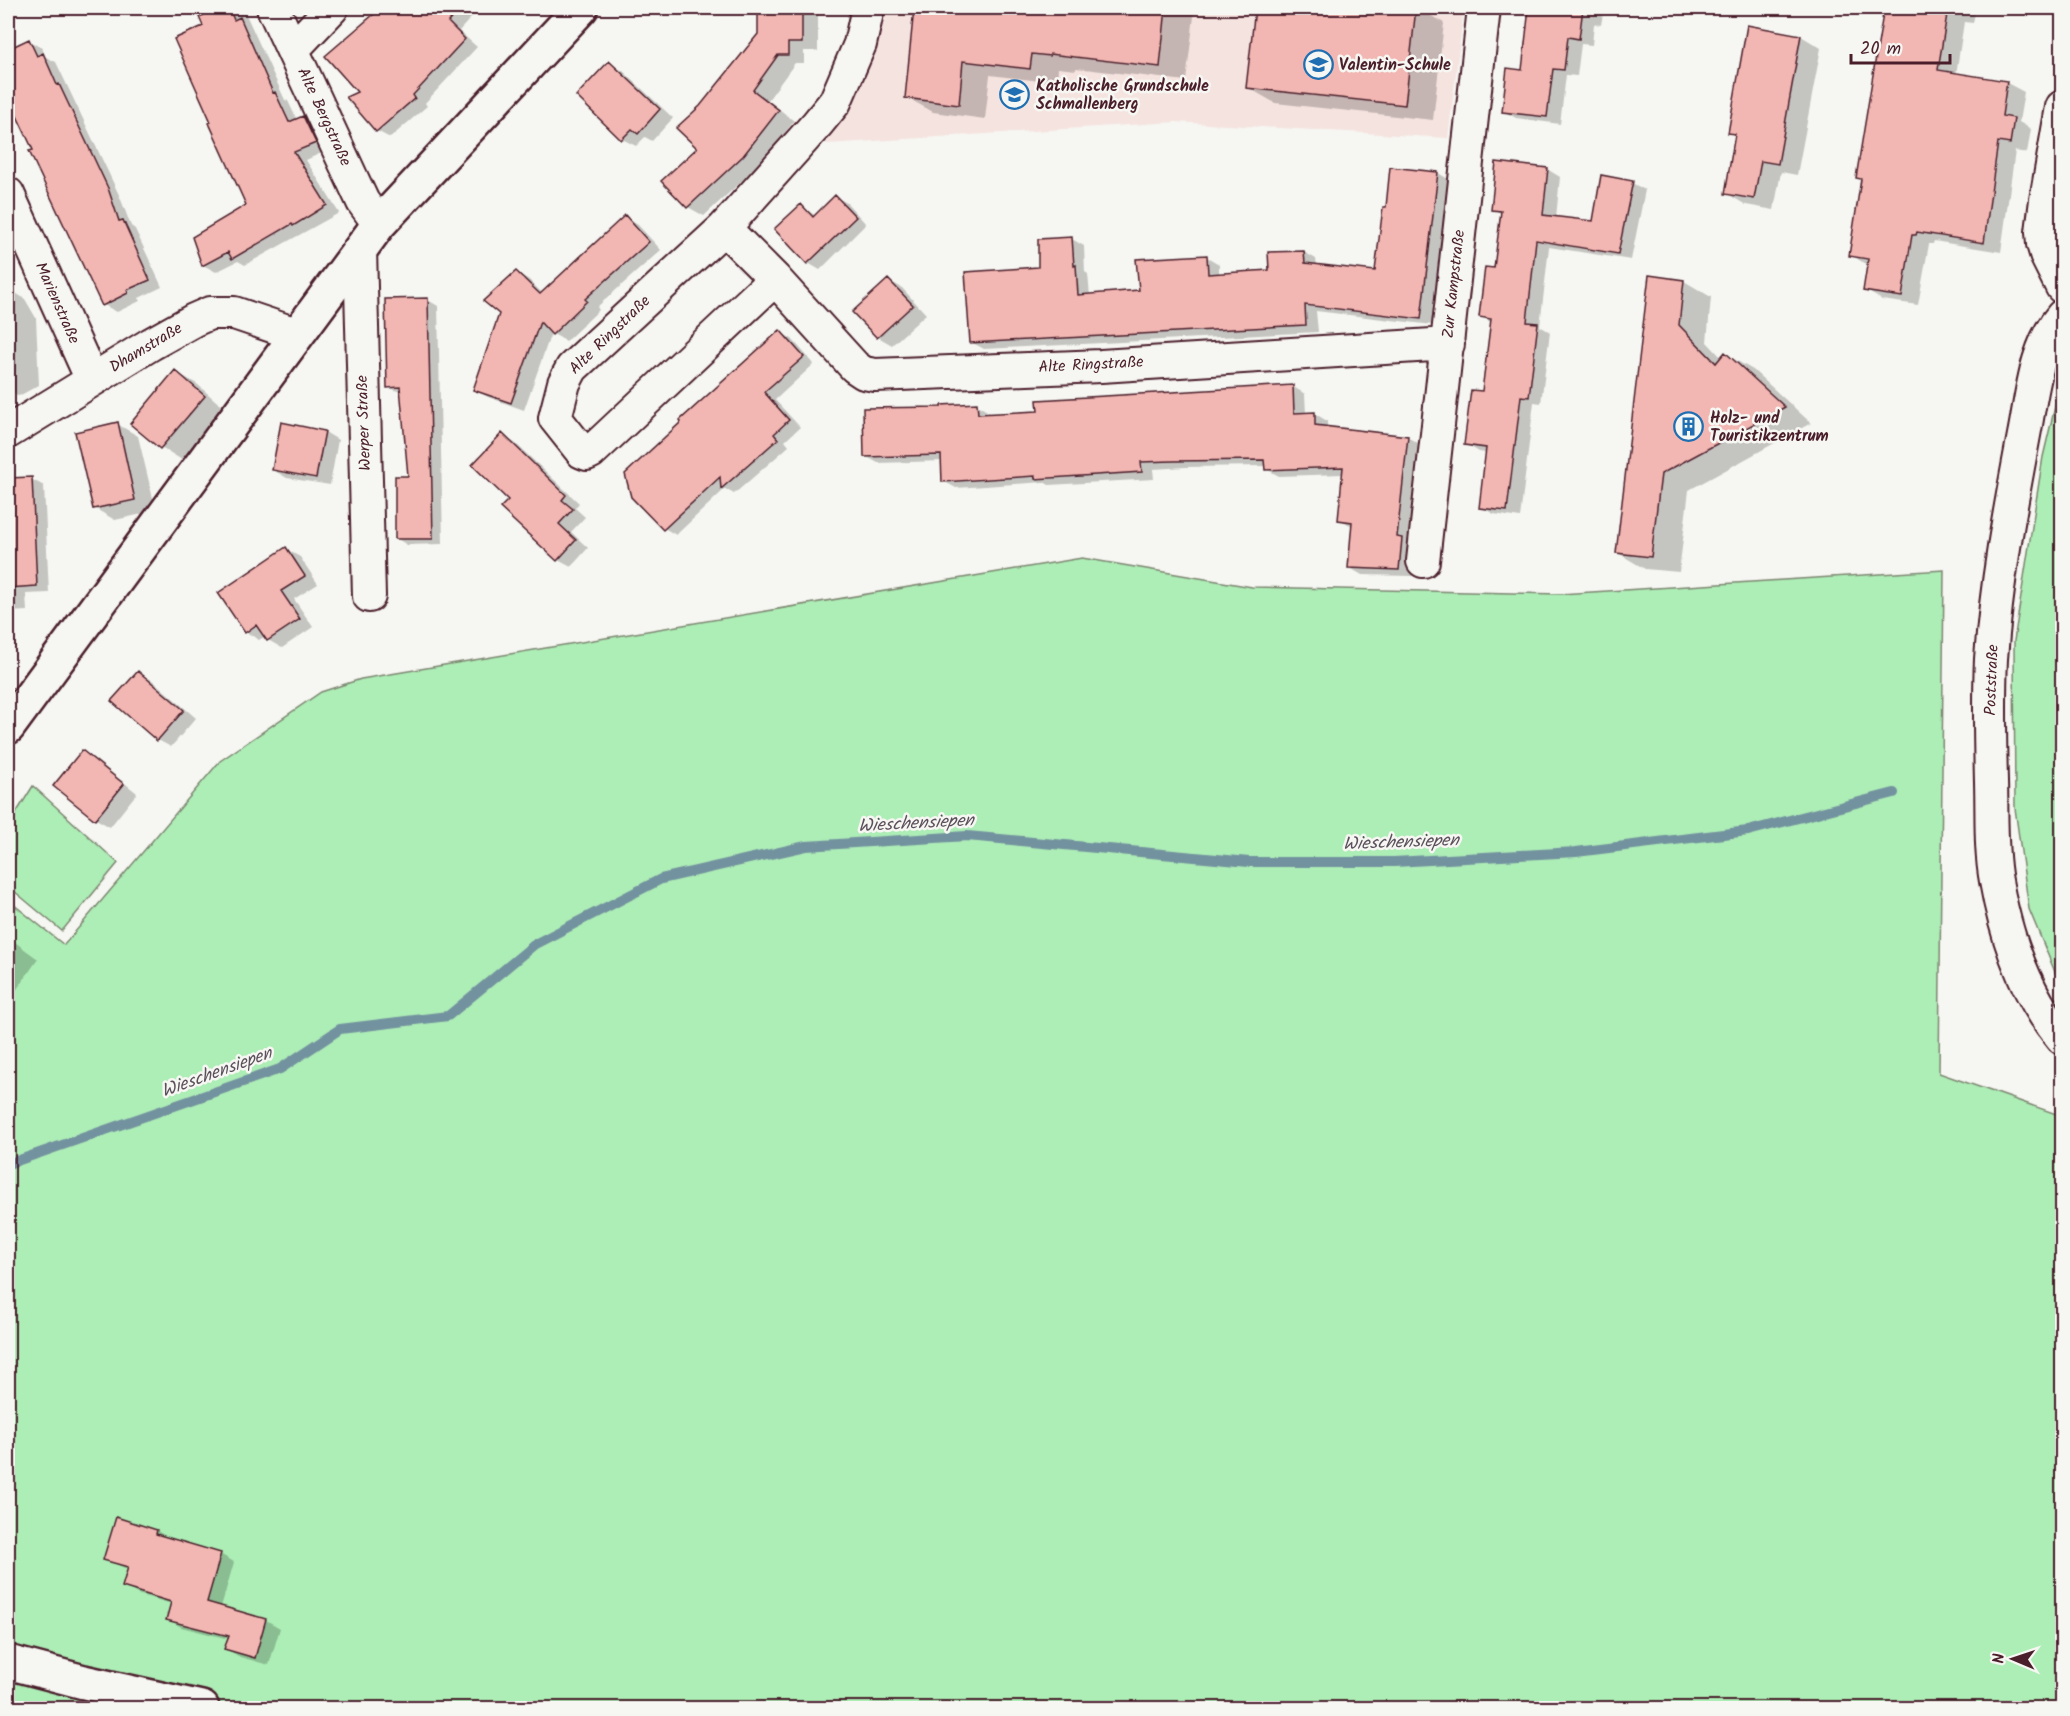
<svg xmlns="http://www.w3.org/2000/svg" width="2070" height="1716" font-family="Kalam,sans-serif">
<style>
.built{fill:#f5e3df}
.green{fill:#adedb6;stroke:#7c8670;stroke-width:1.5}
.shadow{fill:#0003}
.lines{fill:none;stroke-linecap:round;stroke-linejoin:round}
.stream{stroke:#73929f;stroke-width:10}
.building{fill:#f2b7b2;stroke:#4a1f2b;stroke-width:1.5}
.minor-casing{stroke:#4a1f2b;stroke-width:36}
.secondary-casing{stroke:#4a1f2b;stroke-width:38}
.minor{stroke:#f6f6f2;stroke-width:32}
.secondary{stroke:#f6f6f2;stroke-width:33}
.labels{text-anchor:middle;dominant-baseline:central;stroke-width:5;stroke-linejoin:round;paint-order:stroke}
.poi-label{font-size:16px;font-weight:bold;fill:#4a1f2b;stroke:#f6f6f2;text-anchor:start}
.street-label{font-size:16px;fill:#4a1f2b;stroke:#f6f6f2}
.water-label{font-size:18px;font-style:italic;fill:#5b4f5b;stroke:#f6f6f2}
</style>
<rect width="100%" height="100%" fill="#f6f6f2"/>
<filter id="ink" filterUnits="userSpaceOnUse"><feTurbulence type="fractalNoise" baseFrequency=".0167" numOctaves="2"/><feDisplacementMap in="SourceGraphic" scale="12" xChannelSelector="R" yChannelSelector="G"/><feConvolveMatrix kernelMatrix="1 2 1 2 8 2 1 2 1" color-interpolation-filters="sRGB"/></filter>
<g filter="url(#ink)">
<!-- built -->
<path class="built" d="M882 8H1464L1448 138 1176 122 826 144 867 68Z"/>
<!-- green -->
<path class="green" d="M2062 377V989L2029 909 2015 808 2014 641 2043 457Z
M1082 558 1252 587 1560 594 1944 570 1939 1073 2062 1116V1708H8V900L64 945 220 761 321 692 361 679Z
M33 786 118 863 62 931 8 886V826Z"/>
<!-- shadow -->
<path class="shadow" d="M195 8H243L285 100 288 101 297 120 303 117 316 125 328 150 306 160 339 213 245 265 238 261 216 272 203 265 248 206 213 123 204 28Z
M380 8H480L459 31 477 47 425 103 427 106 390 138 377 131 359 93 365 23Z
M708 8H818V51H804V63H795L768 100 794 121 759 165 704 216 688 207 699 148 701 107 759 35 760 9Z
M915 8H1195L1186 81 1076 68V70L1058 68 1057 83 990 75 985 119 933 112 906 97Z
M1257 8H1417L1444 23 1433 120 1275 103 1247 87Z
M1529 8H1604L1601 25 1594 24 1592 45 1581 44 1577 76 1566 75 1560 124 1516 118 1503 111 1523 71Z
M1885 8H1976L1973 23 1964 22 1956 75 2007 83 2024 92 2019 122 2031 129 2027 153 2015 151 2001 252 1934 241 1933 244H1929L1918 305 1882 300 1865 290 1869 266 1851 255 1863 181 1857 178Z
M1748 27 1801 36 1821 48 1797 175 1781 172 1774 210 1746 205 1726 193 1736 136 1729 132Z
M29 41 42 48 46 57 56 62 120 197 131 226 135 229 162 287 139 298 140 301 117 312 104 305 8 93V51Z
M609 63 623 71 673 118 652 141 645 137 636 146 622 139Z
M1547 169 1560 177 1556 218 1594 222 1632 183 1645 190 1631 260 1549 247 1540 326 1550 332 1541 403 1534 402 1520 518 1494 514 1480 507 1486 453 1479 452 1466 444 1484 393 1492 323 1480 316 1495 270 1502 214 1493 209Z
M1438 173 1450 180 1433 325 1316 311 1318 332 984 349 971 342 1039 269 1072 239 1084 246 1085 272 1088 274 1090 296 1140 292 1207 257 1219 264V275L1271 271 1270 254 1304 252 1316 259 1317 266 1376 272Z
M836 197 847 203 866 224 820 270 808 263 776 230 801 206 816 216Z
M625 217 638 225 661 250 597 307 599 310 566 341 551 333 524 410 488 397 475 390 516 272 529 280 543 294Z
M8 279 14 292 25 299 36 318 39 385 19 396 8 390Z
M888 280 902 288 926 314 892 345 878 337 854 312Z
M1684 281 1711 297 1707 342 1722 358 1725 354 1753 370 1811 423 1689 490 1679 572 1645 569 1618 553Z
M428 300 438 306 443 544 407 545 396 538 410 478 402 393 388 387Z
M780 332 792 339 814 364 775 400 800 427 785 441 789 446 734 494 725 489 676 535 664 528Z
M176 372 197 384 225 409 182 460 161 447Z
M1292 386 1305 394 1306 414 1314 413 1327 421V428L1407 437 1420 444 1409 543 1414 546 1412 576 1362 575 1350 568 1352 526 1339 519 1344 474 1279 476 1266 469V466L1186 467 1153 469 1154 479 1049 485 1044 482 956 488 943 481V461L878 463 865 456 942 408 977 405 989 412 990 415 1040 412Z
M117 424 138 436 156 511 115 520 94 508Z
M325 432 338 440 330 485 287 478 273 470Z
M502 435 515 443 579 503 575 508 585 517 571 532 588 548 571 567 558 560 510 500Z
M31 479 44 486 49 593 26 594 27 611 8 612V480Z
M286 549 300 557 318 584 294 599 313 627 282 648 268 640 265 636 259 640 246 632Z
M139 673 152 680 196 718 171 747 158 740Z
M82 752 96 760 137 793 110 827 96 819 55 786Z
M8 937 38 959 8 1002Z
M117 1519 157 1531 171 1539 220 1554 234 1562 221 1607 266 1620 280 1628 269 1665 240 1657 226 1649 229 1639 181 1627 168 1619 172 1604 137 1594 124 1586 129 1570 105 1559Z"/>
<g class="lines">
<!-- stream -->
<path class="stream" d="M8 1164 280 1069 340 1029 448 1016 535 944 661 879 806 846 967 836 1249 862H1394L1576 852 1748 831 1894 793"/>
</g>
<!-- building -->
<path class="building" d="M220 8H229L234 20 240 17 273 93 275 92 289 122 303 116 316 143 294 152 327 205 293 226 292 224 232 259 228 252 202 266 192 237 246 205 209 123 211 122 174 39 203 26 199 17Z
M381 8H461L448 22 465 39 413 95 415 98 376 132 346 97 357 92 325 56Z
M758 8H802V43H788V55H778L753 90 779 110 743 156 687 208 661 181 697 148 676 128 700 106 758 34Z
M914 8H1166L1160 67 1050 54V56L1032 54 1030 69 963 61 959 105 905 98Z
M1255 8H1416L1405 105 1246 88Z
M1529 8H1583L1579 39 1568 37 1564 70 1553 69 1547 117 1502 112 1507 68 1522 70Z
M1884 8H1948L1938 70 2007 81 2002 116 2014 118 2010 144 1998 142 1984 243 1917 232 1916 235H1912L1902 297 1863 291 1868 259 1849 256 1861 179 1856 178Z
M1747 25 1801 35 1778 164 1761 161 1754 199 1725 194 1735 134 1728 133Z
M29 39 37 56 43 53 57 85 59 84 108 188 119 221 123 220 150 280 127 290 128 293 102 306 29 151 33 150 8 97V49Z
M609 61 660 109 638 134 632 129 621 140 576 96Z
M1496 162 1548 168 1543 215 1593 221 1601 175 1633 181 1618 254 1536 240 1527 322 1538 323 1529 397 1521 396 1507 511 1479 508 1486 448 1464 445 1471 390 1482 391 1491 319 1479 317 1485 267 1494 268 1501 211 1491 210Z
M1390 167 1438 172 1421 319 1305 305 1306 325 970 343 965 272 1038 267V239L1072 237 1074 266 1076 265 1078 295 1139 290 1136 259 1207 255 1208 274 1269 270 1268 252 1304 251 1305 263 1375 271 1383 207H1386Z
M835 195 856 217 807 264 774 229 801 204 813 217Z
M625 215 649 242 585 299 587 301 552 335 540 322 511 403 473 390 499 314 483 301 516 271 540 294Z
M1649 275 1684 280 1679 325 1716 363 1725 352 1785 407 1661 474 1651 557 1616 553Z
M888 279 913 305 877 338 852 312Z
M428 298 433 539H395V476H408L400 387 387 388 385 299Z
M780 330 804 357 764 392 789 420 774 434 778 439 721 489 720 477 663 530 631 497 625 474 681 422 680 420Z
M175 370 205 396 160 449 130 424Z
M1293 385 1294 413 1315 412V425L1408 436 1397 537 1402 538 1399 570 1348 568 1352 522 1338 520 1343 467 1265 470 1264 460 1173 461 1141 462 1142 472 1035 479V476L942 482 941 455 864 457 863 408 941 407V405L977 403 978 414 1038 411 1037 400Z
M118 422 135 500 93 509 75 432Z
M281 422 325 431 316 478 272 470Z
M502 433 566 495 562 500 573 509 559 524 576 540 557 561 500 508 508 500 472 465Z
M32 477 37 586 8 588V478Z
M286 547 305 576 281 591 300 619 267 641 256 625 245 633 218 593Z
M138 671 184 710 157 741 111 701Z
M82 750 124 784 95 820 53 786Z
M116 1517 157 1530 156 1534 221 1553 207 1602 266 1619 255 1658 224 1649 229 1636 166 1620 171 1602 122 1587 128 1567 103 1560Z"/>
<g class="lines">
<defs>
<path id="minor" d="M273 8 355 185 363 202 379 224
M868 8 860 44 835 102 817 124 724 228 775 279 855 367 864 373 875 375 1101 366 1448 344
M293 49 332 8
M2062 107 2046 200 2042 232 2043 244 2047 257 2062 287
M8 194 92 380
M724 228 572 368 564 383 555 418 582 452 587 454 591 452 775 279
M360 249 369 596
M2062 316C2035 347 2032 395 2024 435 2010 509 1996 584 1991 659 1989 700 1990 741 1991 782 1992 814 1990 849 1996 881 2006 937 2025 994 2062 1038
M8 432 151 344 194 320 210 313H234L296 334
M1423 561 1484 8"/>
<path id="secondary" d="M8 727 379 224 581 8
M8 1662 84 1682 202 1708"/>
</defs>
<!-- minor casing -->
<use href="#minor" class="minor-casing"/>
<!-- secondary casing -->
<use href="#secondary" class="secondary-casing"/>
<!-- minor -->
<use href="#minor" class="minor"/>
<!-- secondary -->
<use href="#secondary" class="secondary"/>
</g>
</g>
<!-- icons -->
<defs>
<symbol id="school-ring" viewBox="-11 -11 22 22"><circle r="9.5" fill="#f6f6f2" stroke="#1f6fb2" stroke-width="1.5"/><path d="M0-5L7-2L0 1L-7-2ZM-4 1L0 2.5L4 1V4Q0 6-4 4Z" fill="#1f6fb2"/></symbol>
<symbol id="building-ring" viewBox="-11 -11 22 22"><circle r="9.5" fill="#f6f6f2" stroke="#1f6fb2" stroke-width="1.5"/><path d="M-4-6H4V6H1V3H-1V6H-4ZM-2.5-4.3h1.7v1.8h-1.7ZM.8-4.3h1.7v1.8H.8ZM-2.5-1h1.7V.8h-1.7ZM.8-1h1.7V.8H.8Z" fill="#1f6fb2"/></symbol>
</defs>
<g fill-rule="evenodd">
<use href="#school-ring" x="1302" y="48" width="33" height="33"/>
<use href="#school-ring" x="998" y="78" width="33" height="33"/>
<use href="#building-ring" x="1672" y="410" width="33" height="33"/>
</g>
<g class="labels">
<!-- poi labels -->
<g class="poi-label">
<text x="1339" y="65">Valentin-Schule</text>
<text x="1036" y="86">Katholische Grundschule<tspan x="1036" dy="18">Schmallenberg</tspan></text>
<text x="1710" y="418">Holz- und<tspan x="1710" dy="18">Touristikzentrum</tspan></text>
</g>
<!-- street labels -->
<g class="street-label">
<text transform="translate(324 117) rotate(65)">Alte Bergstraße</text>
<text transform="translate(1454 284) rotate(-84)">Zur Kampstraße</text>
<text transform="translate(57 303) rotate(66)">Marienstraße</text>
<text transform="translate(610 335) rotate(-44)">Alte Ringstraße</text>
<text transform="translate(146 348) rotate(-31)">Dhamstraße</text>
<text transform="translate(1091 365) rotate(-3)">Alte Ringstraße</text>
<text transform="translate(364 423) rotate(-92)">Werper Straße</text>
<text transform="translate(1992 680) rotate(-88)">Poststraße</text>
</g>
<!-- water labels -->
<g class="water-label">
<text transform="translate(916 824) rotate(-3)">Wieschensiepen</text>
<text transform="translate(1401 843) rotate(-2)">Wieschensiepen</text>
<text transform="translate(217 1073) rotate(-20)">Wieschensiepen</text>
</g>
</g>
<!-- margin -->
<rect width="2070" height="1716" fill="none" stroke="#f6f6f2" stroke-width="30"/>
<rect x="15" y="15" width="2040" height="1686" fill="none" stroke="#4a1f2b" stroke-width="2" filter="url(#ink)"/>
<!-- north arrow -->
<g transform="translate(2013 1659) rotate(272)" stroke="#f6f6f2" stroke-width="4.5" paint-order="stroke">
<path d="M0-4.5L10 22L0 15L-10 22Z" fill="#4a1f2b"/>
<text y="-9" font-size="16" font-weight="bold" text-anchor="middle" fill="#4a1f2b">N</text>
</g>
<!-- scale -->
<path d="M1851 54v9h99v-9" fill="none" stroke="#4a1f2b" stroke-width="3"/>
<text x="1860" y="54" font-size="18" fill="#4a1f2b" stroke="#f6f6f2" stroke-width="4.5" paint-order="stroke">20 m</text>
</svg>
